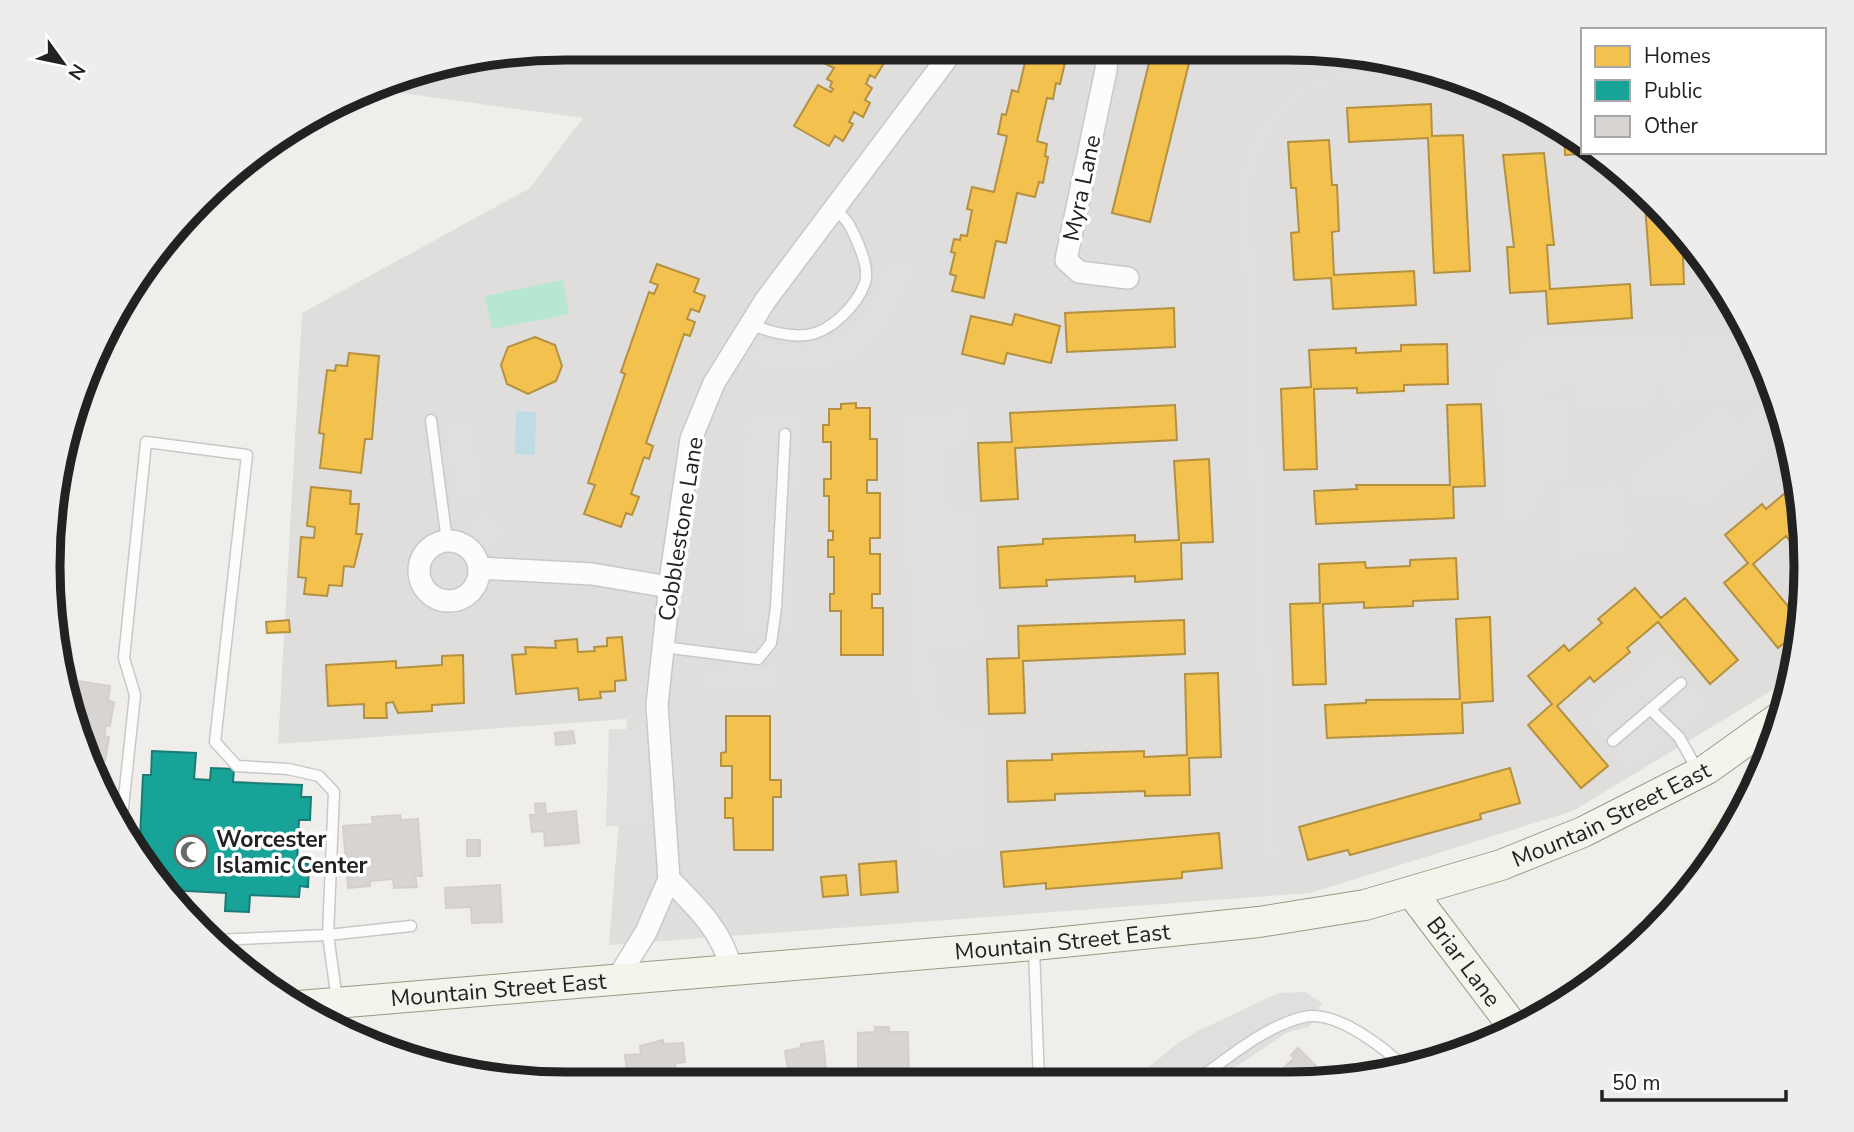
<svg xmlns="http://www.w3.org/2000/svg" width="1854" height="1132" font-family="'Nunito Sans',sans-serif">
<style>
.residential{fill:#dfdedc}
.grass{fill:#ddeccb}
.pitch{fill:#b7e6d2}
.parking{fill:#e0dfde}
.water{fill:#bfdbe3}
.homes{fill:#f2c14e;stroke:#b49141;stroke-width:2}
.public{fill:#17a398;stroke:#1a7c75;stroke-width:2}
.building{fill:#d7d4d2;stroke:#d3d0cc;stroke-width:2}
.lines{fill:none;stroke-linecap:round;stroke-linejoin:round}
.service-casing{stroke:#c9c8c7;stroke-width:13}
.minor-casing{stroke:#c9c8c7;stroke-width:24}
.secondary-casing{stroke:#999a82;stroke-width:32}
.service{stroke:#fdfcfc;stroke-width:10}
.minor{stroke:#fdfcfc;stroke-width:21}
.secondary{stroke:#f4f4ed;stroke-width:30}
.labels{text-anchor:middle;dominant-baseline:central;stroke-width:7;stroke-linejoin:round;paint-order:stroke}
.street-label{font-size:23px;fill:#222;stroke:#fff}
.poi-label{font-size:23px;font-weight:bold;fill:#222;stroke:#fff;text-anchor:start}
.rim{fill:none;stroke:#222;stroke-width:9}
</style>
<rect width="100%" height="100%" fill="#f0eeeb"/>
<!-- residential -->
<path class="residential" d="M566 47 1355 52 1486 87 1583 142V152L1603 154 1678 224 1737 306 1779 399 1802 498 1806 600 1794 672 1771 691 1573 811 1310 893 609 945 627 719 278 744 302 313 530 188 583 118 373 89 400 75Z"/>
<!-- grass -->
<path class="grass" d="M1749 802 1713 861 1709 829Z"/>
<!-- pitch -->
<path class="pitch" d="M563 280 569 314 492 329 485 296Z"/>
<!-- parking -->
<path class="parking" d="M1354 69 1441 75 1480 85 1371 76 1334 81 1311 90 1293 103 1278 118 1256 159 1250 186 1277 862 1267 861 1240 187 1247 158 1257 134 1287 96 1309 83Z
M887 262 913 266 888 328 851 359 814 372 754 363 757 342 803 348 834 339 869 314Z
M1749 333 1768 375 1761 379 1759 398 1668 405 1667 383H1657V404L1579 408 1578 385 1558 388 1545 395 1546 399 1568 398 1570 478 1548 480 1524 523 1504 524 1498 362H1514L1518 359V340L1679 336 1680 355 1690 354 1691 336Z
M1776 392 1789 440 1695 512 1683 496H1636L1625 480 1722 405 1738 423Z
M969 410V441L944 450V506L976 512 982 641 965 647 931 649 936 713 987 733V849L942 853 918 850 915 648 906 552 902 417Z
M801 415 788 633 742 629 748 418Z
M473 421 480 496 455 498 447 424Z
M1621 483 1629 530 1627 552 1555 558 1562 508 1560 487Z
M480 511 504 529 489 548 465 530Z
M1804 559 1806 600 1804 611 1783 577Z
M1664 653 1711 705 1628 769 1586 719Z
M776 667 773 690 700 688 702 668Z
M609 729 649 730 646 827 606 826Z
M1305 992 1322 1003 1309 1027 1286 1033 1212 1083H1131L1175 1045 1196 1032 1278 993Z"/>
<!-- water -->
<path class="water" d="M516 411 536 412 535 455 515 454Z"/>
<!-- homes -->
<path class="homes" d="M832 49H884L878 60 884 63 875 78 870 75 866 84 872 88 865 100 870 103 863 117 854 112 849 122 853 124 843 141 835 136 829 146 794 126 818 85 831 92 833 89 830 87 832 82 827 79 834 68 824 63Z
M885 49H901L897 56Z
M1028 50H1068L1060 84 1056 83 1053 99 1047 98 1037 141 1047 144 1045 156 1048 157 1043 183 1039 182 1035 197 1017 193 1006 243 996 241 984 298 952 291 956 276 950 274 955 253 951 252 954 239 960 240 961 235 967 236 972 210 967 209 972 187 994 192 1007 136 998 134 1002 114 1006 115 1012 90 1018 92Z
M1152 51H1192L1150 222 1112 213Z
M1431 104 1432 136 1463 135 1470 271 1434 273 1428 138 1349 142 1347 108Z
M1564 131 1583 142V152L1602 153 1565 155Z
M1329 140 1332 185H1337L1339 231 1332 232 1334 275 1414 271 1416 305 1333 309 1331 278 1294 280 1291 233 1299 232 1296 188H1291L1288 142Z
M1544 153 1554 245H1547L1550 289 1630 284 1632 318 1548 324 1546 291 1510 293 1507 247H1514L1503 155Z
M1644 192 1682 230 1684 284 1651 285Z
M657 264 699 279 694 292 705 296 699 312 691 309 687 319 695 322 690 336 684 334 646 443 653 446 649 459 644 457 631 494 639 497 632 515 626 513 621 527 584 514 595 485 588 483 625 374 621 372 649 292 654 294 658 285 650 282Z
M1174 308 1175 347 1067 352 1065 313Z
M1015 314 1060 326 1051 363 1007 353 1004 364 962 354 971 316 1012 325Z
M535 337 555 345 562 366 556 381 528 394 507 384 501 365 508 347Z
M1447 344 1448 384 1404 385V391L1357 393V388L1314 389 1317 469 1284 470 1281 389 1311 387 1309 350 1356 348V353L1401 351V345Z
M349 353 379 356 372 439H365L361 473 320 468 324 434 319 433 327 370 335 371 336 365 347 366Z
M856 403V408H870V439H877V480H867V493H880V538H870V554H880V594H872V608H883V655H841V611H830V594H834V557H828V540H833V531H829V496H824V479H831V442H823V425H829V409H841V404Z
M1481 404 1485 486 1453 487 1454 518 1316 524 1314 491 1357 489 1356 485H1450L1447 405Z
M1175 405 1177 440 1015 448 1018 499 981 501 978 443 1012 442 1010 413Z
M1209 459 1213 542 1181 543 1182 579 1135 582V576L1046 580 1047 586 1000 588 998 547 1043 544V539L1135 535V542L1179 540 1174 461Z
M1798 482 1803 530 1790 541 1786 536 1753 564 1802 623 1801 630 1778 648 1724 583 1748 563 1725 535 1762 504 1766 509Z
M311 487 351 491 350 504H359L356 534H362L354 567 344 566 342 586 329 585 327 596 304 594 306 578 298 577 301 537 314 538 315 527 307 526Z
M1456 558 1458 599 1413 601V606L1364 608V602L1323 604 1326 684 1293 685 1290 604 1320 603 1319 564 1365 562 1366 568 1410 566V560Z
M1635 588 1661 618 1685 598 1738 660 1710 684 1658 622 1627 648 1630 652 1594 682 1590 677 1557 706 1608 766 1581 788 1528 725 1552 704 1528 676 1564 645 1569 651 1602 623 1598 619Z
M1490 617 1493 701 1462 703 1463 733 1327 738 1325 705 1366 703V700L1460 699 1456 619Z
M289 620 290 632 267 633 266 622Z
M1184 620 1185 654 1023 661 1025 713 989 714 987 659 1019 658 1018 626Z
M622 637 626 680 615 681V691L600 692 601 698 579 700 578 688 516 694 512 655 526 654 525 647 556 648 555 641 577 639 578 652 595 651 594 647 607 646V638Z
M463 655 464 703 432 705V711L398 713 393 702 386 703 387 718H364V704L328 706 326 665 396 661V668L442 665V656Z
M1218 673 1221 757 1189 758 1190 795 1145 796V791L1055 794V800L1008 802 1007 761 1052 760V754L1144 751V757L1187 755 1185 674Z
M726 716H770V780H781V797H773V850H734L733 818H725V798H732V766H721V753L726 752Z
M1510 768 1520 803 1480 814 1481 819 1350 855 1348 850 1308 860 1299 827Z
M1219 833 1222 868 1182 872V878L1046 889V883L1004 887 1001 852Z
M896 861 898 892 861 895 859 864Z
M846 875 848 895 823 897 821 877Z"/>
<!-- public -->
<path class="public" d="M152 751 196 753 194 779 210 780 211 768 234 769 233 782 302 785 301 797H311L310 820H299L297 863 309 864 308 887 300 886 299 897 250 895 249 912 225 911 226 893 168 890 139 859 143 775H151Z"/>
<!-- building -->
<path class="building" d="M72 680 110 686 108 701 114 702 110 726 106 725 104 736 109 737 105 761 100 760 98 772 103 773 101 785 75 732 69 698Z
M573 731 575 743 556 745 555 733Z
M545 803 546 814 576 811 579 843 545 846 544 831 532 832 530 815H536L535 804Z
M400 815 401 820 418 819 422 876H415L417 887 394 888 393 879 370 881V886L348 888 343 826 373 824 372 817Z
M467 840H480V856H467Z
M500 885 502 922 472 923 471 907 446 908 445 888Z
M875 1027H889V1032H908L909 1082H893V1069H858V1033L875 1032Z
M663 1040V1044L683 1043 685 1062 675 1063 676 1072 647 1075V1079L628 1081 625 1055 641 1054 640 1046Z
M823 1041 827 1079 788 1081H790L785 1051 801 1048V1044Z
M1298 1048 1332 1082 1268 1083 1294 1058 1291 1055Z
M586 1070V1074L605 1072 606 1081H545V1074Z
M502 1074V1080L480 1075Z"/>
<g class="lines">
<defs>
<path id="service" d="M749 324C768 331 786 337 807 335 831 332 857 305 865 283 869 270 862 253 857 241 850 225 847 218 832 208
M431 420 447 541
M663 647 758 659 771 643 776 608 785 434
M1650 709 1679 737 1698 771
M1613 741 1681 683
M121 826 135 695 124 658 146 442 247 455 215 742 237 766 288 769 319 776 334 792 328 935 337 1000
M215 940 328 935 411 926
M1034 948 1039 1082
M1193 1083C1224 1061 1266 1025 1304 1017 1336 1009 1386 1049 1407 1070"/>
<path id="minor" d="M1107 50 1106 70 1066 260 1079 272 1128 278
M419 571a30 30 0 1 1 60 0a30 30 0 1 1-60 0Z
M479 568 592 574 669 587
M669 879C696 906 722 931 731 968
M617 979 646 932 669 879 657 705 671 574 691 439 714 383 765 301 954 49"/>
<g id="secondary">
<path id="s1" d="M1412 893 1515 1029"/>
<path id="s2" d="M299 1006 1034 945 1259 922 1365 905 1501 865 1583 832 1707 769 1784 714"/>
</g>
</defs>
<!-- service casing -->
<use href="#service" class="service-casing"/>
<!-- minor casing -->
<use href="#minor" class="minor-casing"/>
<!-- secondary casing -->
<use href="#secondary" class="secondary-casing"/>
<!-- service -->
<use href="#service" class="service"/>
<!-- minor -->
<use href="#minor" class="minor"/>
<!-- secondary -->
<use href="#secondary" class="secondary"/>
</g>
<!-- icons -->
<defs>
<symbol id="mosque-ring" viewBox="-11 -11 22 22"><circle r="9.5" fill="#fff" stroke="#6a6968" stroke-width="1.5"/><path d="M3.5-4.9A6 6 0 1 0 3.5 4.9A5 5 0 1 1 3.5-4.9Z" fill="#6a6968"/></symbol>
</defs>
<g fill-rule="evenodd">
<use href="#mosque-ring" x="172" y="833" width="38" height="38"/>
</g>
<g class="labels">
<!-- street labels -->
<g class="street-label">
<text transform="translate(1082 188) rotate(-78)">Myra Lane</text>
<text transform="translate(681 529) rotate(-81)">Cobblestone Lane</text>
<text stroke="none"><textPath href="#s2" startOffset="1334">Mountain Street East</textPath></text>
<text stroke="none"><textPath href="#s2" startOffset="766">Mountain Street East</textPath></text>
<text stroke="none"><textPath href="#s1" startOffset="86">Briar Lane</textPath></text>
<text stroke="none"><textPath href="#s2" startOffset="200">Mountain Street East</textPath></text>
</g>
<!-- poi labels -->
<g class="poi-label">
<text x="216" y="839">Worcester<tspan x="216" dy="26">Islamic Center</tspan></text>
</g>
</g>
<!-- crop -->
<path d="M0 0H1854V1132H0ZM566 60H1288A506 506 0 0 1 1794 566V566A506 506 0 0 1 1288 1072H566A506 506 0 0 1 60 566V566A506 506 0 0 1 566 60Z" fill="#ededed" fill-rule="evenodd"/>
<path class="rim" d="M566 60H1288A506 506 0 0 1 1794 566V566A506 506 0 0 1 1288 1072H566A506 506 0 0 1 60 566V566A506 506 0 0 1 566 60Z"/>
<!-- legend -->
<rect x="1581" y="28" width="245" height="126" fill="#ffffff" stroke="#a7a7a7" stroke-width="2"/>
<rect x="1595" y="46" width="35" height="21" fill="#f2c14e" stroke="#a7a7a7" stroke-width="2"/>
<text x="1644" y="63" font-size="21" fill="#222222">Homes</text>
<rect x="1595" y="80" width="35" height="21" fill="#17a398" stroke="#a7a7a7" stroke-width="2"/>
<text x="1644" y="98" font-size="21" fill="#222222">Public</text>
<rect x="1595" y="116" width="35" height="21" fill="#d7d4d2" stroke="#a7a7a7" stroke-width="2"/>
<text x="1644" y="133" font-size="21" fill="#222222">Other</text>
<!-- north arrow -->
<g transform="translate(63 63) rotate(123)" stroke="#ffffff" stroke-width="5" paint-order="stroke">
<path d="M0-5L12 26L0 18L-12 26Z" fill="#222222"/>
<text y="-10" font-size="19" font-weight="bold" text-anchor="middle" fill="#222222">N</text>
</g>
<!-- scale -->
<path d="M1602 1090v10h184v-10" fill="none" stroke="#222222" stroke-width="3.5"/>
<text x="1612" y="1090" font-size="21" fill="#222222" stroke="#ffffff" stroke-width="5" paint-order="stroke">50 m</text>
</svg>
